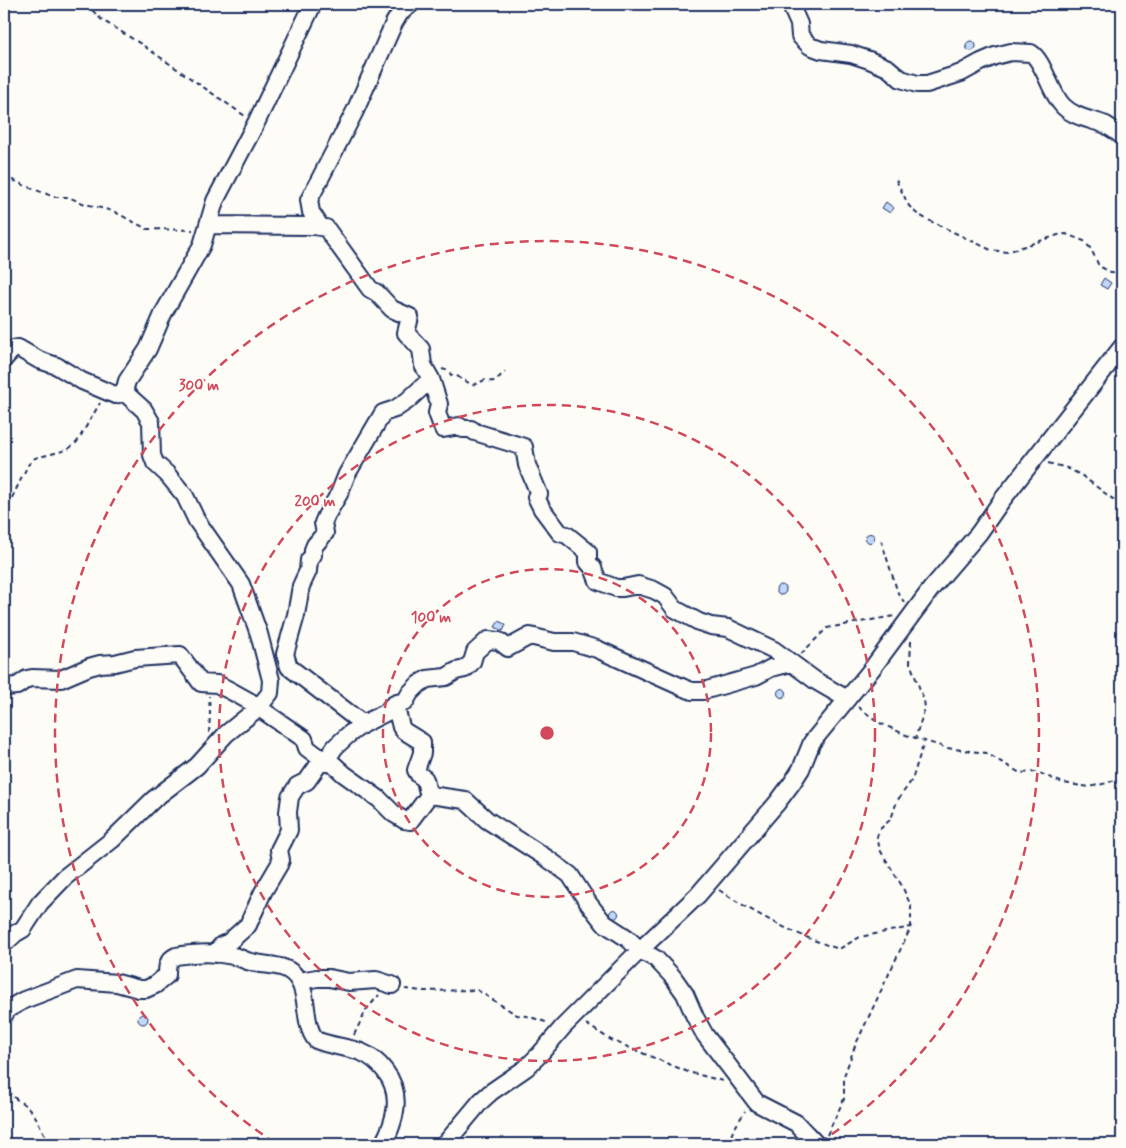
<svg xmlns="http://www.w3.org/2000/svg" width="1126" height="1148" font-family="Mynerve,sans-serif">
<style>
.building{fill:#c2d7fc;stroke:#1b2f5e}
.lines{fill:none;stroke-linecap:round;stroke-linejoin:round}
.minor-casing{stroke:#1b2f5e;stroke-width:20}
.path{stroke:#1b2f5e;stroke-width:2;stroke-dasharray:5 4;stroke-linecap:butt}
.minor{stroke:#fdfcf7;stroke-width:16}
.ring{fill:none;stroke:#d1495b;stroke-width:2.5;stroke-dasharray:9 6}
.centre{fill:#d1495b;stroke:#fdfcf7;stroke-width:2.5}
.ring-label{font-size:15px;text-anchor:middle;font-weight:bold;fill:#d1495b;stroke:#fdfcf7;stroke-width:4;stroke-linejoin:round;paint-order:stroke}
</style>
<rect width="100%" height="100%" fill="#fdfcf7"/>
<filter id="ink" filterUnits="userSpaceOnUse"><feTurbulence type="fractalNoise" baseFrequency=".02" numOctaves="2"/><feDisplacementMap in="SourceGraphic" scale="10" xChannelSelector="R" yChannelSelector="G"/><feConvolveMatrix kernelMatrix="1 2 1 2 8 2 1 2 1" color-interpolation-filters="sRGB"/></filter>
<g filter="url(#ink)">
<!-- building -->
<path class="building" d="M966 46a5 5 0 1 1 10 0a5 5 0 1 1-10 0Z
M886 202 894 208 890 213 882 208Z
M1104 278 1111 283 1107 289 1100 285Z
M865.5 538a4.5 4.5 0 1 1 9 0a4.5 4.5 0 1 1-9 0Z
M776 590a5 5 0 1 1 10 0a5 5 0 1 1-10 0Z
M499 621 506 625 503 631 495 627Z
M777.5 693a4.5 4.5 0 1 1 9 0a4.5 4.5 0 1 1-9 0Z
M609.5 914a4.5 4.5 0 1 1 9 0a4.5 4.5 0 1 1-9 0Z
M138 1019a5 5 0 1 1 10 0a5 5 0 1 1-10 0Z"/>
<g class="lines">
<defs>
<path id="minor" d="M790 4 799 24 800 36 810 46 821 50 851 54 869 60 888 68 901 79 917 84H927L961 73 981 62 995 56 1011 52 1031 53C1044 61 1050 93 1063 106 1075 118 1091 119 1106 125 1111 128 1117 132 1122 136
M208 225 314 226 326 228 370 289 377 293 392 309 410 317 406 333 421 349 423 365 431 379 439 404 437 413 443 429 459 426 463 429H471L475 432 524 447 527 465 539 494 536 497 542 509 560 533 567 535 588 552V562L593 568 598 581 616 588H623L638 585 654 590 665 596 675 609 699 622 711 626 728 628 774 650 816 681 847 699
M320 226 311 212 309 200 355 111 394 23 400 13 411 4
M4 359 13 349 18 348 39 360 57 366 82 381 115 395 124 392
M4 687 17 686 27 679 32 678 61 679 89 667 100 664 115 663 135 658 180 655 201 683 217 684 231 691 249 701 304 739 307 748 319 757 325 762 333 764 344 774 379 799 394 814 404 820 410 821 430 794
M387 712C392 704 396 702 405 702L410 693 419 684 427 679 446 677 456 671 465 669 472 662 475 652 488 640 499 641 508 648 530 636 554 642H573L597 649 684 688 692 691H703L756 676 771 668 791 663
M363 724 289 667 285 654 296 615 301 586 308 571 309 560 313 555V550L315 545 325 533 323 523 326 516 339 494 347 474 383 413 395 409 407 401 431 379
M4 944 16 933 23 929 40 903 65 877 112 840 154 799 197 766 226 734 258 708 270 693 271 680 259 634 241 584 197 521 185 496 167 474 155 463 152 455 151 422 144 410 124 392 127 381 148 349 164 312 202 245 215 201 256 123 313 4
M214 954 222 945 229 942 248 925 263 892 279 865 281 860 279 850 289 830 288 812 290 797 297 786 307 781 319 764 325 762 335 747 348 735 363 724 391 710 395 711 398 715 401 727 404 731 422 742V753L416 770 419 775 425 779 427 789 430 794 437 796 465 800 487 820 548 859 570 875 589 904 604 923 627 938 640 950 656 959 673 977 685 994 695 1017 705 1035 757 1103 796 1123 816 1144
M300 981 317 978H329L349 982 376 980 392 985
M4 1015 8 1009 24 1000 77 980 117 983 139 989H146L155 985 167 975C167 967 167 960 176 956 194 953 215 952 233 956 240 957 245 961 251 962 269 967 288 962 299 981 309 998 303 1024 316 1040 330 1046 347 1047 361 1052 371 1056 379 1063 385 1071 403 1094 396 1120 383 1144
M445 1144 481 1101 491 1092 526 1068 540 1054 563 1027 640 950 698 895 777 803 792 783 801 769 812 742 871 670 931 589 979 533 1002 500 1122 347"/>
</defs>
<!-- minor casing -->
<use href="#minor" class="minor-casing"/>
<!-- path -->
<path class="path" d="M86 4 102 20 141 44 245 116
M4 176 28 187 55 197H68L85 204 113 211 147 229 193 230
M896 180 909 206 916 213 926 219 991 250 1007 252 1058 235 1066 234 1084 241 1091 249 1099 266 1122 278
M442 369 449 371 451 375H456L461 379 473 385 485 380C496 384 497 378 505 372
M1048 463 1067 468 1081 475 1122 506
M4 514 28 465 35 458 67 450 77 442 100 403
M881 540 898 593 904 602
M911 641 910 663 924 700 925 708 915 739
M801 654 827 628 894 616
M858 707 880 723 906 735 947 748 986 753 1020 773 1037 772 1063 783 1089 787 1107 783 1122 777
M209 733 210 713 209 696
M719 890C757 915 795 935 839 949L860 937 911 927
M405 989 422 991 477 990 517 1015 527 1016 549 1023
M586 1024 611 1040 688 1072 723 1081
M354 1035 366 1010 379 995
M4 1082C13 1103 22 1099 33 1113 40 1123 43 1135 51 1144
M827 1135 844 1099V1076L855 1046 911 927V906L902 886 880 850 877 837 879 830 891 819 897 801 912 780 924 742
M728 1144 733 1131 745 1111"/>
<!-- minor -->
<use href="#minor" class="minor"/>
</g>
</g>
<!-- distance rings -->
<g class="ring">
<circle cx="547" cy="733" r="164"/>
<circle cx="547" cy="733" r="328"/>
<path d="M275 1143A492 492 0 1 1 819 1143"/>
</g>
<circle cx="547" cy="733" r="8" class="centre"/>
<g class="ring-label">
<text x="199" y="390">300 m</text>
<text x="315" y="506">200 m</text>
<text x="431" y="622">100 m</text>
</g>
<!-- margin -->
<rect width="1126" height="1148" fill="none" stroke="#fdfcf7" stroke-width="20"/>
<rect x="10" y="10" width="1106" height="1128" fill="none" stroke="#1b2f5e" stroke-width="2" filter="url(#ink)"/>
</svg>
